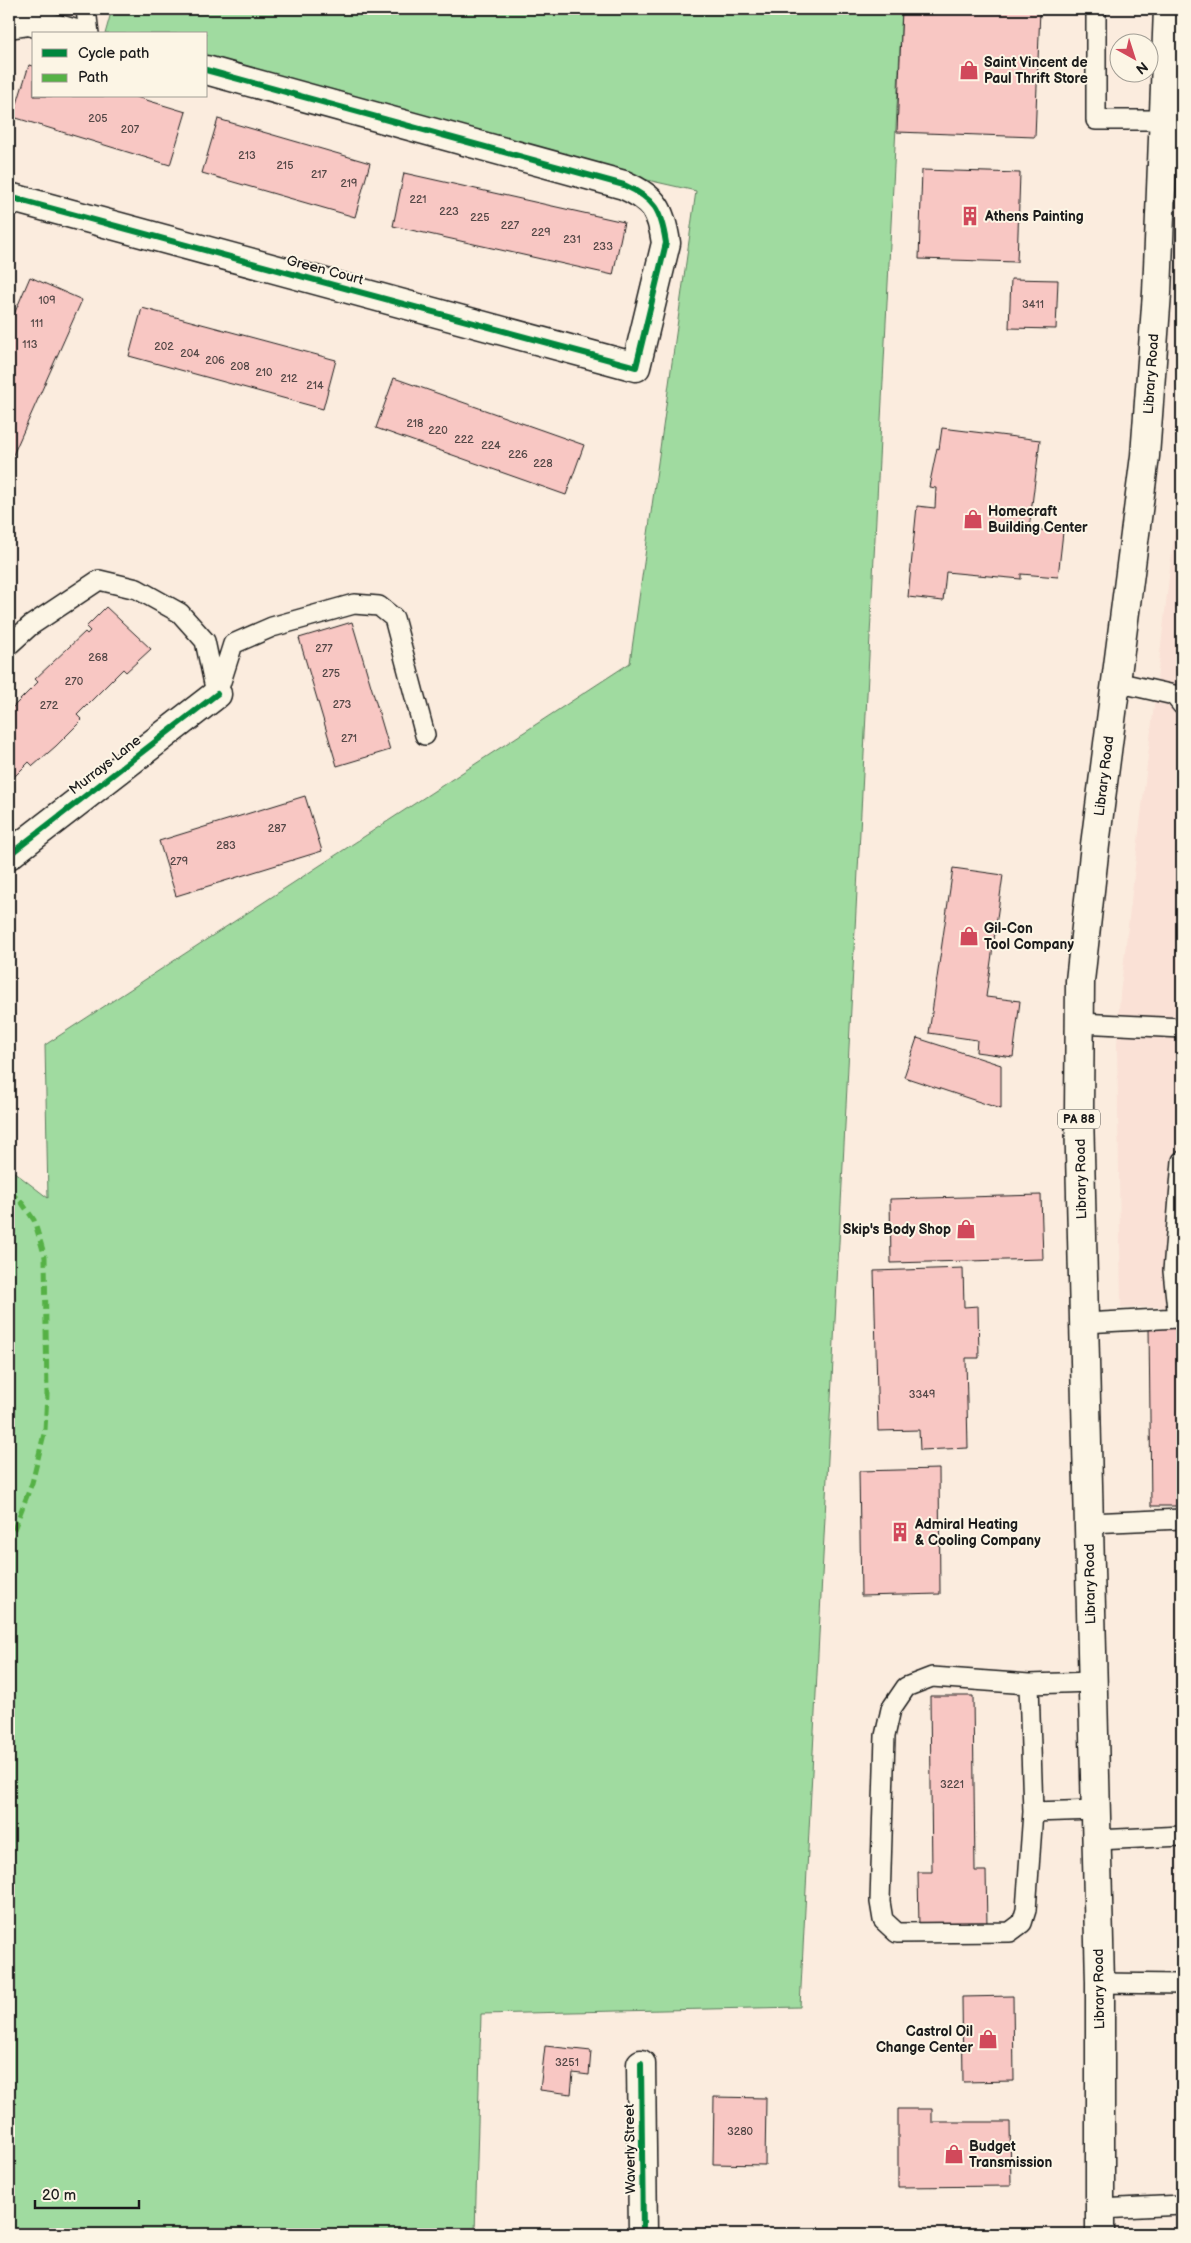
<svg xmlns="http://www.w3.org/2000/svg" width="1191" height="2243" font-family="'Balsamiq Sans',sans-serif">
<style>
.built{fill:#fae1d6}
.green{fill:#a0dba0;stroke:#5e7c5e}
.building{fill:#f8c7c3;stroke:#1c1c1c}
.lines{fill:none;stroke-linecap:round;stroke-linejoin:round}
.service-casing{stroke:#1c1c1c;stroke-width:22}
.minor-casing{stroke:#1c1c1c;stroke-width:31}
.primary-casing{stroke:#1c1c1c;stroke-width:31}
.service{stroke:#fcf5e5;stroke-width:19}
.minor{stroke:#fcf5e5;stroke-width:28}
.primary{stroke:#fcf5e5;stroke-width:28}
.quiet{stroke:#55b145;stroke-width:5;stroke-dasharray:10 5;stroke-linecap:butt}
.cycleway-casing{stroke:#fcf5e5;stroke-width:9}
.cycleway{stroke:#00873e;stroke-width:6}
.labels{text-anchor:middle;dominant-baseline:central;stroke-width:4;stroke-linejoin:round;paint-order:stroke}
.number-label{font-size:11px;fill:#534746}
.shield{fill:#fcf5e5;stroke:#5f5d58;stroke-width:1}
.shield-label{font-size:12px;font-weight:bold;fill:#1c1c1c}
.poi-label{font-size:14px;font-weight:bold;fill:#1c1c1c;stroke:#fcf5e5;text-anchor:start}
.street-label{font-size:14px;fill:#1c1c1c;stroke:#fcf5e5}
</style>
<rect width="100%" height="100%" fill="#fbecde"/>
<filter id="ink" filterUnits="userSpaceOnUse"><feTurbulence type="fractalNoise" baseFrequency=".02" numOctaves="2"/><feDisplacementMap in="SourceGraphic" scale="10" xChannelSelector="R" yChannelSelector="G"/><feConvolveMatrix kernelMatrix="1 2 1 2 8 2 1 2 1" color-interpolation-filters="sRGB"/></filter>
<g filter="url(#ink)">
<!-- built -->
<path class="built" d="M1182 467V1307H1121L1117 1044 1120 994Z"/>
<!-- green -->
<path class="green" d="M112 9H902L800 2007 481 2014 475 2234H9V1168L48 1198 45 1045 630 663 696 191 206 80V34H105Z"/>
<!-- building -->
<path class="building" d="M902 9H1040L1035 137 897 132Z
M29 65 34 66V96H133L186 112 170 165 13 117Z
M218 119 370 163 355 217 202 173Z
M922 170 1020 173 1017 262 919 259Z
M404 173 624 222 613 275 393 226Z
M30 277 82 300 9 464V326Z
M1011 279 1058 280 1056 329 1009 328Z
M142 308 336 360 323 409 129 356Z
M394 378 584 445 566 495 376 428Z
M942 428 1040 440 1029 529 1063 532 1058 577 1021 574V579L946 572 943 601 908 597 917 506 935 508 936 488 929 487 937 448 939 449Z
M106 607 151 649 126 672 123 669 77 715 82 720 56 746 33 766 29 762 9 782V711L38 682 35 679 85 632 87 634 90 631 86 627Z
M352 622 390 750 337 766 299 638Z
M305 796 322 851 176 896 159 841Z
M953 868 1003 875 986 997 1020 1001 1013 1057 976 1052 977 1040 929 1033Z
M917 1038 1001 1065V1109L904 1077Z
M1041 1195 1043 1259 891 1263 890 1199Z
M963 1268 964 1307 978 1306 979 1358H966L968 1448 920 1450 919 1430 878 1431 874 1271Z
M1182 1326V1506H1151L1149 1327Z
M939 1469 940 1594 861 1596 859 1471Z
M930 1696H973L975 1871H986L987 1926 919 1927 918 1872H932Z
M1013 1996 1014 2081 963 2082 962 1997Z
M545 2046 591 2051 589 2075 573 2073 571 2094 540 2090Z
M714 2097 766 2098 765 2165 713 2164Z
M898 2109H932V2122H1010L1011 2186 898 2187Z"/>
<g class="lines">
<defs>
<path id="service" d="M86 9 89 34
M1096 9V120H1164
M9 645 30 626 99 580 137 589 180 613 205 641 216 693
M1116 682 1174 695 1182 705
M217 694 233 644 272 627 354 604 379 606 394 618 425 735
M1080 1023 1182 1028
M1084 1323 1178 1318 1173 1271 1182 1161
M1089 1523 1182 1519
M1029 1684 1033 1812 1026 1910 1022 1923 1010 1932 897 1933 883 1920 880 1902 885 1736 891 1709 906 1687 932 1677 1029 1684 1093 1682
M1033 1812 1096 1810
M1097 1840 1182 1836
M1100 1983 1182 1984
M1100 2209 1182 2205"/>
<path id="minor" d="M9 24 29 21 76 34
M9 197 636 367 666 243C661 210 655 199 624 185L206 70
M9 855 217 694
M641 2064 643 2234"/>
<path id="primary" d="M1100 2234V1983L1079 1112 1080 981 1095 845 1145 456 1157 293 1168 9"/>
</defs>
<!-- service casing -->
<use href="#service" class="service-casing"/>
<!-- minor casing -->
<use href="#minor" class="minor-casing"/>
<!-- primary casing -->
<use href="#primary" class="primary-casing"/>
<!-- service -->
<use href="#service" class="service"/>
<!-- minor -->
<use href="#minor" class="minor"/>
<!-- primary -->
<use href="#primary" class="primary"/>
<!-- quiet -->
<path class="quiet" d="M9 1191 22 1203 34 1220 45 1257 47 1395 45 1430 32 1483 9 1542"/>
<defs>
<path id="cycleway" d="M9 197 636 367 666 243C661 210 655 199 624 185L206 70
M9 855 217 694
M641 2064 643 2234"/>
</defs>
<!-- cycleway casing -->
<use href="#cycleway" class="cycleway-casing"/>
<!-- cycleway -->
<use href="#cycleway" class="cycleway"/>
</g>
</g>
<!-- icons -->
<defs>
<symbol id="shop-bare" viewBox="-9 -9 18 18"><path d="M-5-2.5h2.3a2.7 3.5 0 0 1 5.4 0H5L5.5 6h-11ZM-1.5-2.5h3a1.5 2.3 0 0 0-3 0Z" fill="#d1495b" stroke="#fcf5e5" stroke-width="2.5" paint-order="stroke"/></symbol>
<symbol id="building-bare" viewBox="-9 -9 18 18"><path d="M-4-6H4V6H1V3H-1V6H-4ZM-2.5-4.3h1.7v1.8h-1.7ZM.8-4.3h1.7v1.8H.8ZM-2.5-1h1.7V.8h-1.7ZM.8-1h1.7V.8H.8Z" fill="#d1495b" stroke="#fcf5e5" stroke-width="2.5" paint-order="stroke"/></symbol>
</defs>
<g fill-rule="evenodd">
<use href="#shop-bare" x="955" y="56" width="28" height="28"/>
<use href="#building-bare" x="956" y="202" width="28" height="28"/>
<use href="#shop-bare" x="959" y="505" width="28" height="28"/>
<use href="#shop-bare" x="955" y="922" width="28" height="28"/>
<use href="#shop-bare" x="952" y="1215" width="28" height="28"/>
<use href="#building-bare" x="886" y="1518" width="28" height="28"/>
<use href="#shop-bare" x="974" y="2025" width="28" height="28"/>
<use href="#shop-bare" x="940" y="2140" width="28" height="28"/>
</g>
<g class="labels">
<!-- number labels -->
<g class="number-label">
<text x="98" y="118">205</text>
<text x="130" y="129">207</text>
<text x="247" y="155">213</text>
<text x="285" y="165">215</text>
<text x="319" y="174">217</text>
<text x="349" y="183">219</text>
<text x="418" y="199">221</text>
<text x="449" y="211">223</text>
<text x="480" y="217">225</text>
<text x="510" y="225">227</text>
<text x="541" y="232">229</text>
<text x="572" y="239">231</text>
<text x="603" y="246">233</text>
<text x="47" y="300">109</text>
<text x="1033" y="304">3411</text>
<text x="37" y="323">111</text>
<text x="30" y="344">113</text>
<text x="164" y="346">202</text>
<text x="190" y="353">204</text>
<text x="215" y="360">206</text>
<text x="240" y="366">208</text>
<text x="264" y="372">210</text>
<text x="289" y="378">212</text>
<text x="315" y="385">214</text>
<text x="415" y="423">218</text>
<text x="438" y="430">220</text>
<text x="464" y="439">222</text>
<text x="491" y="445">224</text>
<text x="518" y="454">226</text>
<text x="543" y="463">228</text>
<text x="324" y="648">277</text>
<text x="98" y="657">268</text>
<text x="331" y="673">275</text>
<text x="74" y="681">270</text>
<text x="342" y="704">273</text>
<text x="49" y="705">272</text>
<text x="349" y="738">271</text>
<text x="277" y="828">287</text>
<text x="226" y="845">283</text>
<text x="179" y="861">279</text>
<text x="922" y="1394">3349</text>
<text x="952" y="1784">3221</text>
<text x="567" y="2062">3251</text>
<text x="740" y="2131">3280</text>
</g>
<!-- shield labels -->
<rect class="shield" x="1058" y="1109.5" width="42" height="19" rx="4"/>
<g class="shield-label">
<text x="1079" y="1119">PA 88</text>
</g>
<!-- poi labels -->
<g class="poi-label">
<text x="984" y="62">Saint Vincent de<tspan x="984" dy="16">Paul Thrift Store</tspan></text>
<text x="985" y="216">Athens Painting</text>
<text x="988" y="511">Homecraft<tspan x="988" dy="16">Building Center</tspan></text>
<text x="984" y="928">Gil-Con<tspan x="984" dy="16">Tool Company</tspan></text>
<text x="951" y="1229" text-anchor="end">Skip's Body Shop</text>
<text x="915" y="1524">Admiral Heating<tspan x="915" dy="16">&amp; Cooling Company</tspan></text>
<text x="973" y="2031" text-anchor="end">Castrol Oil<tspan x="973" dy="16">Change Center</tspan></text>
<text x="969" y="2146">Budget<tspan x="969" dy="16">Transmission</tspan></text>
</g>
<!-- street labels -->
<g class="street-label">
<text transform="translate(325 270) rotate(15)">Green Court</text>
<text transform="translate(1151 374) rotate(-86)">Library Road</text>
<text transform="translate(105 765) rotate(-38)">Murrays Lane</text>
<text transform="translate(1104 776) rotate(-83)">Library Road</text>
<text transform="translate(1081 1179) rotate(-91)">Library Road</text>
<text transform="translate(1090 1584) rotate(-91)">Library Road</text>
<text transform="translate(1099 1989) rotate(-91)">Library Road</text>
<text transform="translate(630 2149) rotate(-91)">Waverly Street</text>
</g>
</g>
<!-- margin -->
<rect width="1191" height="2243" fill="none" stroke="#fcf5e5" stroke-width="30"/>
<rect x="15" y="15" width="1161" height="2213" fill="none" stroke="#1c1c1c" stroke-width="2" filter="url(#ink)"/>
<!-- legend -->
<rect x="32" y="32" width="175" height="65" fill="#fcf5e5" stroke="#a29e95"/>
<rect x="42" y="49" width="25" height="8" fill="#00873e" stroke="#a29e95"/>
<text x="78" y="58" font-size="15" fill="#1c1c1c">Cycle path</text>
<rect x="42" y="74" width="25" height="8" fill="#55b145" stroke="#a29e95"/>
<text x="78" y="82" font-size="15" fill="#1c1c1c">Path</text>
<!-- north arrow -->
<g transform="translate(1134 58) rotate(141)"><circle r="24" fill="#fcf5e5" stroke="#a29e95"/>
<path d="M0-4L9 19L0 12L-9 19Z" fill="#d1495b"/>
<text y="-8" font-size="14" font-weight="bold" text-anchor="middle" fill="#1c1c1c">N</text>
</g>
<!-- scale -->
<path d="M35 2200v8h104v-8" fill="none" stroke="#1c1c1c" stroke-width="2.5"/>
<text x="42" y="2200" font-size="15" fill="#1c1c1c" stroke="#fcf5e5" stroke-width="4" paint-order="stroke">20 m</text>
</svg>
